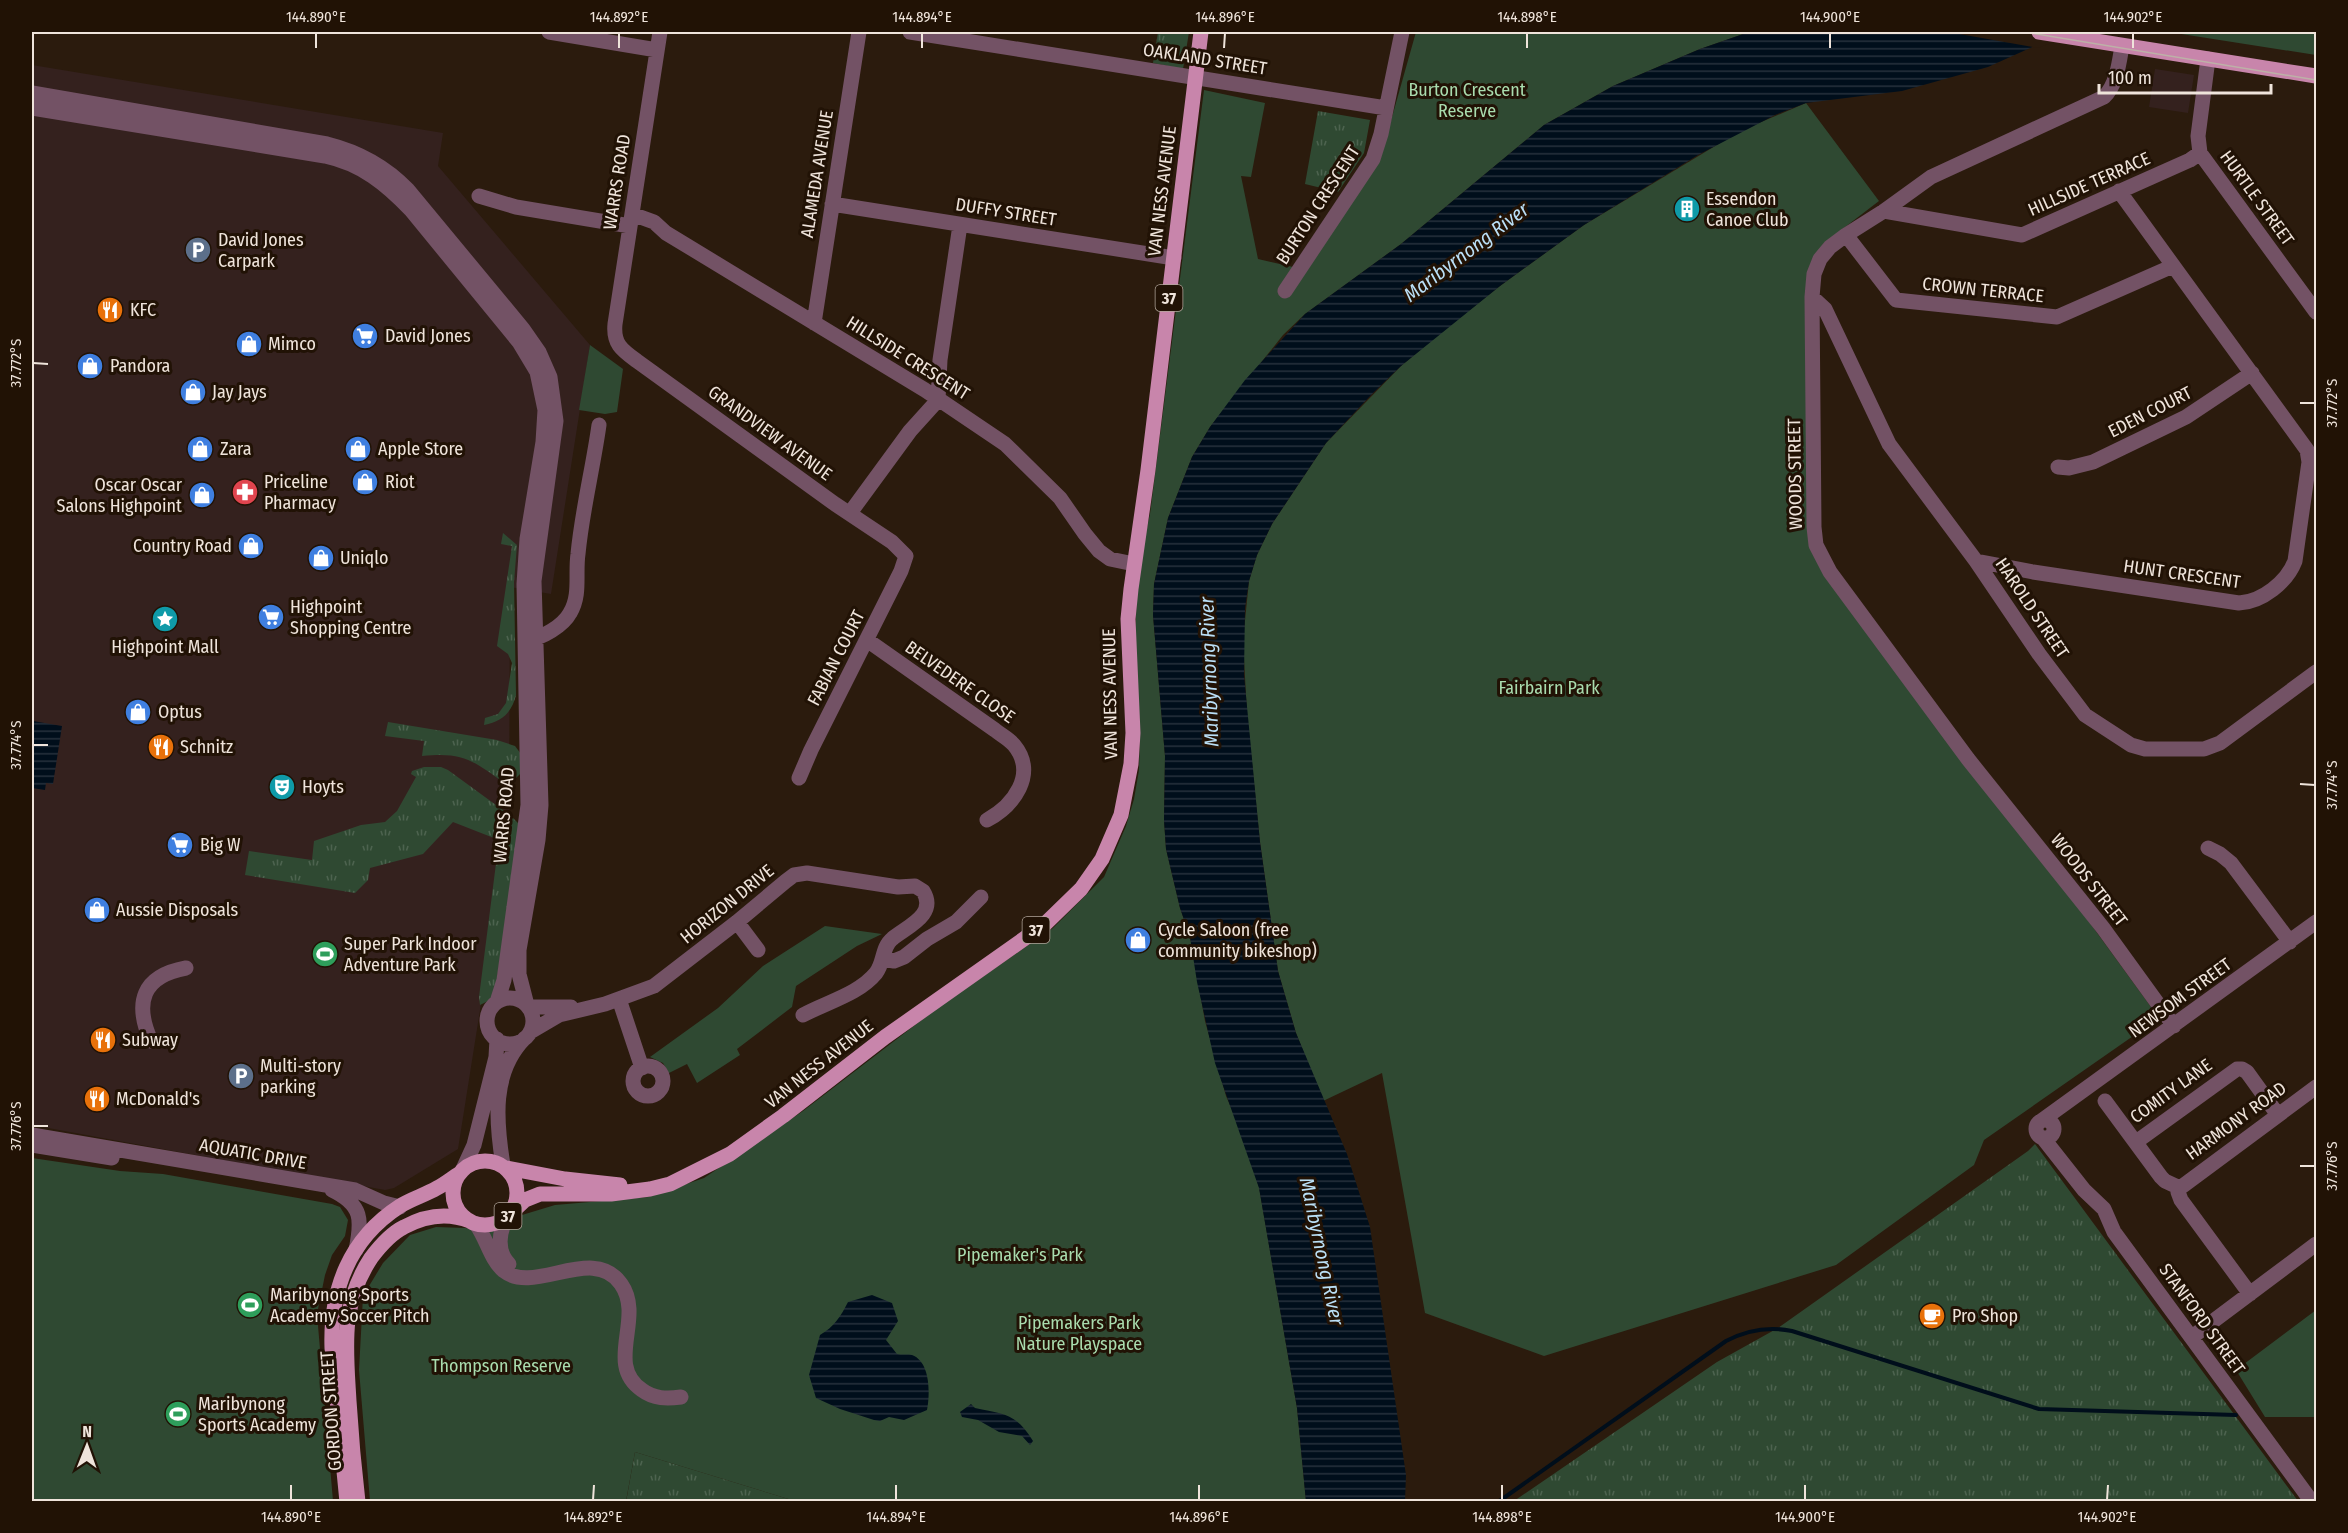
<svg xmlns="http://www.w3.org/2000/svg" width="2348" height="1533" font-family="'Fira Sans Condensed',sans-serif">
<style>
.commercial{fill:#34211e}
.grass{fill:url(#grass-tufts)}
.green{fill:#2f4932}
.water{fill:url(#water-rules)}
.pier{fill:#2b1b0d}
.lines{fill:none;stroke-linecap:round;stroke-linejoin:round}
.stream{stroke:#000e1b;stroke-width:4}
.minor{stroke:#735265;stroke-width:15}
.major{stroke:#c885ab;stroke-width:15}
.tram{stroke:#bdb1a7;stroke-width:1.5}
.ticks{fill:none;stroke:#efe4db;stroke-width:2}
.labels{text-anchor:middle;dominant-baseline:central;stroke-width:6;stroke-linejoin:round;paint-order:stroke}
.shield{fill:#211205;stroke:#b1a59b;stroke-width:1.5}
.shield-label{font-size:16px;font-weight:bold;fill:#efe4db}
.street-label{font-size:18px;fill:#efe4db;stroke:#211205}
.park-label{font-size:18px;fill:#a9dcae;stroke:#211205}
.poi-label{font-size:18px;fill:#efe4db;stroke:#211205;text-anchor:start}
.water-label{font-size:20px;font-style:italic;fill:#badff6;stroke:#211205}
.neatline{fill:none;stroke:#efe4db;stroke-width:2}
.ticks-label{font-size:15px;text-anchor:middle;fill:#efe4db}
</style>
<defs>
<pattern id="grass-tufts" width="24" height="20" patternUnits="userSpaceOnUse" patternTransform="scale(1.5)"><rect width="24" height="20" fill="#2f4932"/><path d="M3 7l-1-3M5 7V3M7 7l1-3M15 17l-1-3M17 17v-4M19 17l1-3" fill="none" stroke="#4d634f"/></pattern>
<pattern id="water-rules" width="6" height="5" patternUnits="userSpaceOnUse" patternTransform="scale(1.5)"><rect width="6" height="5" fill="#000e1b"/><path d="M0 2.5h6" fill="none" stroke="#26313c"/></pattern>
</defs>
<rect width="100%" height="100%" fill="#2b1b0d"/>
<!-- commercial -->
<path class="commercial" d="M32 65 443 133 438 166 590 345 551 594 510 587 509 827 458 1149 394 1188 385 1190 32 1125Z
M2155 69 2194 75 2188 113 2149 107Z"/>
<!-- grass -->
<path class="grass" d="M1158 32H1189L1183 69 1153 63Z
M1318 111 1370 120 1364 153 1338 192 1305 184Z
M503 533 517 545 514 582 516 695C512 712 502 722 484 725L485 718 498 714 506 703 512 663 508 654 497 646 512 546 501 544Z
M388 722 497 740 515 746 521 754V773L514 780 503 782C471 759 462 752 422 756L424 741 385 736Z
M424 767H441L448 770 511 816 518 823 520 829 494 998 480 1005 479 997 499 840 453 822 423 854 370 868 368 880 355 893 245 875 249 851 312 860 314 841 361 825 385 822 397 811 416 777 411 774 412 771Z
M2035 1144 2298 1501H1514L1717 1362 1778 1328 2028 1151Z
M635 1452 795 1501 626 1502Z"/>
<!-- green -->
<path class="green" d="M1416 32H1749L1700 49 1613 86 1544 125 1401 244 1305 314 1283 335 1210 427 1192 457 1168 518 1154 584 1153 615 1165 756 1164 820 1166 849 1180 908 1190 937 1205 1021 1226 1096 1240 1128 1259 1187 1297 1408 1306 1501H795L635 1452 626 1501H370L359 1370 363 1296 383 1263 410 1235 436 1227 465 1228 496 1231 522 1215 555 1205 648 1197 704 1178 803 1111 936 1009 1053 928 1104 877 1126 826 1134 799 1139 770 1140 733 1135 640 1137 590 1142 550 1150 514 1204 90 1265 103 1251 177 1241 176 1258 259 1306 270 1381 156Z
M2169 32H2316V55L2175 33Z
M1806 103 1879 201 1823 244 1810 279 1822 555 2159 1018 1984 1140 1974 1165 1836 1265 1544 1356 1425 1313 1382 1073 1323 1101 1296 1033 1278 971 1260 842 1247 714 1243 640 1249 581 1257 555 1272 524 1326 443 1401 366 1439 334 1500 286 1584 225 1740 131Z
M590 345 623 369 617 412 605 414 579 410Z
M825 926 882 934 857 946 796 986 792 1007 737 1049 740 1055 697 1083 687 1064 669 1073 663 1063 650 1057 718 1008 763 966Z
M32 1158 120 1171 163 1174 332 1204 340 1207 348 1220 345 1236 332 1255 325 1275 317 1314 333 1501H32Z
M2316 1310V1417H2265L2236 1370Z"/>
<!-- water -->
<path class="water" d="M1749 32H2066L1988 67 1902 91 1806 103 1775 115 1698 155 1584 225 1500 286 1401 366 1372 394 1326 443 1272 524 1257 555 1249 581 1245 608 1244 675 1260 842 1278 971 1296 1033 1347 1154 1370 1227 1406 1475 1405 1501 1306 1502 1297 1408 1259 1188 1215 1063 1197 982 1190 937 1180 908 1166 849 1164 820 1165 756 1153 615 1154 584 1168 518 1192 457 1210 427 1245 380 1305 314 1401 244 1544 125 1613 86 1700 49Z
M33 721 62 726 53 784 46 783 45 790 32 788Z
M872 1295 892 1303 898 1321 886 1340 897 1354C901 1355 909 1354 912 1355 931 1362 930 1395 927 1410L904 1420 889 1417 880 1421 874 1420 840 1409 816 1398 809 1375 820 1335C834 1327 841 1316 848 1302Z
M971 1404 975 1408C1004 1414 1016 1413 1033 1441L1030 1445 1022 1436 999 1432 978 1420 962 1417 960 1412Z"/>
<!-- pier -->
<path class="pier" d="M1948 32H2069L2056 41 2038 48Z"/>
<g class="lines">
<!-- stream -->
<path class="stream" d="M1498 1502 1726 1341C1747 1330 1768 1326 1792 1331L2039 1409 2236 1415"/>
<!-- minor -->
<path class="minor" d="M549 32 657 50
M660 32 615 324C613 344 622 350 637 361L835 504 892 542 906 556 901 571 811 750 799 778
M910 32 1386 108
M2122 46C2119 63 2117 84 2104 97L1931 177 1884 211 1846 235 1830 247 1820 259 1814 274 1812 297 1814 527 1816 545 1830 572 1968 759 2103 928 2174 1026
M2208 59 2198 136 2200 153 2316 312
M32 93 327 144C359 152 385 166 408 190L523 329 539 352 550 377 556 421 534 581 541 805 538 840 519 950V974L527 1005
M32 108 325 156C362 164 386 184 411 210L519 342 537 372 545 410 543 442 527 539 524 584 528 805 504 980 497 1002
M479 196 516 207 630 226
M832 204 1174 258
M1884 211 2022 235 2190 160 2200 153
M632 214 654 222 666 233 925 390 1005 444 1060 498 1085 534 1099 551 1110 559 1134 564
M1846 235 1896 300 2057 317 2173 266
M1285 291 1373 159 1381 134 1402 32
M1812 297 1825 309 1889 444 1976 561 2039 654 2085 715 2131 745 2145 749H2204L2220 743 2316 672
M814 323 859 32
M2058 467 2069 468 2093 462 2186 417 2252 373
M850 513 910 431 938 400 940 360 960 225
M1976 561 2033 572 2239 603C2262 602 2287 582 2295 561L2309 462 2307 450 2119 191
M528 640C542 638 563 626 570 613 581 595 575 574 578 554 582 511 593 468 599 425
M867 640 995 730C1001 735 1009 739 1014 745 1038 774 1013 806 987 820
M2208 848 2220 854 2231 863 2290 942
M737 922 758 950
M883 959 894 961 904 957 927 939 956 922 981 897
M487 1021a23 23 0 1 1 46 0a23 23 0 1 1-46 0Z
M619 999 642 1068
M529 1007H571
M530 1032 559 1015 605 1004 654 986 737 922 786 881 794 875 807 873 898 887 915 886 923 891C938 915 906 927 892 939 882 947 884 963 876 973 859 994 827 1002 803 1015
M151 1041C134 1003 142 976 186 968
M633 1081a15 15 0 1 1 30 0a15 15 0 1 1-30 0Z
M2105 1101 2161 1177 2165 1181 2180 1188
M2036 1129a9 9 0 1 1 18 0a9 9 0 1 1-18 0Z
M2041 1121 2316 922
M32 1135 355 1190 384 1203 400 1207
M2043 1138 2084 1190 2104 1209 2114 1232 2312 1502
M2136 1142 2237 1069H2242L2247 1072 2278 1115
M32 1145 112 1158
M503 1165C496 1122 491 1072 525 1038
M463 1169 474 1145 496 1057 497 1039
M2180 1188 2316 1087
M2180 1188 2178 1192 2181 1200 2250 1294
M332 1190C363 1205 362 1220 356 1250
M507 1217C499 1232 496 1251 509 1264
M476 1224C487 1239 490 1259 504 1271 534 1295 594 1244 621 1284 645 1318 604 1364 642 1390 654 1399 667 1399 681 1397
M2192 1337 2316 1244"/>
<!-- major -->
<path class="major" d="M2039 32 2316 76
M453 1193a32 32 0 1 1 64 0a32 32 0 1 1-64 0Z
M507 1168 565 1179 620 1185
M511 1213 525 1200 540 1194H611L650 1189 670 1184 730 1154 783 1116 885 1037 1045 924 1081 889 1102 859 1121 815 1131 764 1133 733 1128 619 1131 589 1148 470 1201 32
M347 1502 332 1348C330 1290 349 1239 400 1206 411 1199 425 1195 437 1188 445 1184 452 1178 460 1173
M358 1502C354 1468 351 1434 349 1401 346 1348 340 1305 371 1258 380 1246 390 1234 404 1227 426 1215 447 1212 470 1221"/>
<!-- tram -->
<path class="tram" d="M2024 32 2316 80"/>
</g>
<!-- ticks -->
<path class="ticks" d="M316 48V33M619 48V33M922 48V33M1224 48 1225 33M1527 48V33M1830 48V33M2133 48V33M33 363 48 364M2300 403H2315M33 745H48M2300 784 2315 785M33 1126H48M2300 1166H2315M291 1500V1485M593 1500 594 1485M896 1500V1485M1199 1500V1485M1502 1500V1485M1805 1500V1485M2107 1500 2108 1485"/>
<!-- icons -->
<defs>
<symbol id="building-disc" viewBox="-11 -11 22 22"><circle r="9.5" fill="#0f9aa8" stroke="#211205"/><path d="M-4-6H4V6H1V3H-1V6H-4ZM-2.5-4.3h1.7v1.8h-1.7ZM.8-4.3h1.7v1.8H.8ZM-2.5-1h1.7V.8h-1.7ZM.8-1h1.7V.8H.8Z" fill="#fff"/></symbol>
<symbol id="parking-disc" viewBox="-11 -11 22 22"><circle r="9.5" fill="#5c6f8a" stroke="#211205"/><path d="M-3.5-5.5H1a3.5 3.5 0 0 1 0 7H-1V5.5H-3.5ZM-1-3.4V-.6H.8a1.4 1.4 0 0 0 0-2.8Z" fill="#fff"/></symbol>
<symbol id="restaurant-disc" viewBox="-11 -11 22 22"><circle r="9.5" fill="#e8710a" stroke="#211205"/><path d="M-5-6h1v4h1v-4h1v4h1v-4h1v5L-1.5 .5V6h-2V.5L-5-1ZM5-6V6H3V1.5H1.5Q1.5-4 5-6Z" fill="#fff"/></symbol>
<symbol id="supermarket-disc" viewBox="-11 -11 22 22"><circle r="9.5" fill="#3f7fe0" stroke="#211205"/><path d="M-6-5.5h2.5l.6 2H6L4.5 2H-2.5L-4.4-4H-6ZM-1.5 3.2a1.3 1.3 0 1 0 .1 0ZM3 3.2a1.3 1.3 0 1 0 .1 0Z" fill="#fff"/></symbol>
<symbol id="shop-disc" viewBox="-11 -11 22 22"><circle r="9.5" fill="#3f7fe0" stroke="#211205"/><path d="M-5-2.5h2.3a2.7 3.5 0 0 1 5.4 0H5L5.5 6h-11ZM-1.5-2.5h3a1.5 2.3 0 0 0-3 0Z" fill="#fff"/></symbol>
<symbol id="pharmacy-disc" viewBox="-11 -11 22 22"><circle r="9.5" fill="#e0444e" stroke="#211205"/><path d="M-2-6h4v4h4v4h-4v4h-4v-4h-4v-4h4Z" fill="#fff"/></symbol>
<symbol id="sight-disc" viewBox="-11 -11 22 22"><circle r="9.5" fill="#0f9aa8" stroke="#211205"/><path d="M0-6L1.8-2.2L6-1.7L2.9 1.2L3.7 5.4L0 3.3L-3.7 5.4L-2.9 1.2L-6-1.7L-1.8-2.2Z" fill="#fff"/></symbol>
<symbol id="theatre-disc" viewBox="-11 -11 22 22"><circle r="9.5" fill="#0f9aa8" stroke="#211205"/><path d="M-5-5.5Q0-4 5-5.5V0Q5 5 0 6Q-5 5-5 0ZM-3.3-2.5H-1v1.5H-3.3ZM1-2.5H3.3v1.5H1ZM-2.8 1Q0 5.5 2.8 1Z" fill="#fff"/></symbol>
<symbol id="stadium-disc" viewBox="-11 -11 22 22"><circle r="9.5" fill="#2e9e5b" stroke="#211205"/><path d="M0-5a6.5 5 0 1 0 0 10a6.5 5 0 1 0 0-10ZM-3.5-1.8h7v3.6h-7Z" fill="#fff"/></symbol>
<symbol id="cafe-disc" viewBox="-11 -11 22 22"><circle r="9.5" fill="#e8710a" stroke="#211205"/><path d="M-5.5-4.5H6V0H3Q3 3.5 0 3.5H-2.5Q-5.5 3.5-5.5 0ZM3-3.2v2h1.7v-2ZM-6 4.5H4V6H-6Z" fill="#fff"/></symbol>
</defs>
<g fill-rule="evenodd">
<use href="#building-disc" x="1672" y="194" width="30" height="30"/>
<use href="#parking-disc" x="183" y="235" width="30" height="30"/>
<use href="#restaurant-disc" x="95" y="295" width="30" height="30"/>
<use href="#supermarket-disc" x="350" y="321" width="30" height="30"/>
<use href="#shop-disc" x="234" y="329" width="30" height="30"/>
<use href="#shop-disc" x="75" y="351" width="30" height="30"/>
<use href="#shop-disc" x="178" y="377" width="30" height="30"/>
<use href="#shop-disc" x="185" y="434" width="30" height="30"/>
<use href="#shop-disc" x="343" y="434" width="30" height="30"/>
<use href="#shop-disc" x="350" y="467" width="30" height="30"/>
<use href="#pharmacy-disc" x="230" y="477" width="30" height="30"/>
<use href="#shop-disc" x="187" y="480" width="30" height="30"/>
<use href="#shop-disc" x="236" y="531" width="30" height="30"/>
<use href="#shop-disc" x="306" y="543" width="30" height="30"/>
<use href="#supermarket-disc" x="256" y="602" width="30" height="30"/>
<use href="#sight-disc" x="150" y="604" width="30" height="30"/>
<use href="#shop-disc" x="123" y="697" width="30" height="30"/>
<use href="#restaurant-disc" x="146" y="732" width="30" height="30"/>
<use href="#theatre-disc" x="267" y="772" width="30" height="30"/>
<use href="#supermarket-disc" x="165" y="830" width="30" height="30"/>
<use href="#shop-disc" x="82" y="895" width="30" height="30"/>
<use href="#shop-disc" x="1123" y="925" width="30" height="30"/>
<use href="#stadium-disc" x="310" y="939" width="30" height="30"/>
<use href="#restaurant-disc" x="88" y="1025" width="30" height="30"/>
<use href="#parking-disc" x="226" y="1061" width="30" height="30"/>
<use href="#restaurant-disc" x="82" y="1084" width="30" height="30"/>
<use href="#stadium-disc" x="235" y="1290" width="30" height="30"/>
<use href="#cafe-disc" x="1917" y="1301" width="30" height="30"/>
<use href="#stadium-disc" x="163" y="1399" width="30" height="30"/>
</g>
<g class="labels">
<!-- shield labels -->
<g class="shield">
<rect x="1155.5" y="285" width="27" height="26" rx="4.5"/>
<rect x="1022.5" y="917" width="27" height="26" rx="4.5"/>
<rect x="494.5" y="1203" width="27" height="26" rx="4.5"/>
</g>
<g class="shield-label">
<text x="1169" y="298">37</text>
<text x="1036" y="930">37</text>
<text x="508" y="1216">37</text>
</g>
<!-- street labels -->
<g class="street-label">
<text transform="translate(1205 59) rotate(9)">OAKLAND STREET</text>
<text transform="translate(817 174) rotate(-81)">ALAMEDA AVENUE</text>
<text transform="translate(617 182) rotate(-81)">WARRS ROAD</text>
<text transform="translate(2089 184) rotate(-24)">HILLSIDE TERRACE</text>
<text transform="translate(1162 191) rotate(-83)">VAN NESS AVENUE</text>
<text transform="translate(2257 198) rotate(54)">HURTLE STREET</text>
<text transform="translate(1318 205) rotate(-57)">BURTON CRESCENT</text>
<text transform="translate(1006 212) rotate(9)">DUFFY STREET</text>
<text transform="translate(1983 290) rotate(6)">CROWN TERRACE</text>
<text transform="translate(908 358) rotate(32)">HILLSIDE CRESCENT</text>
<text transform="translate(2150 412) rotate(-27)">EDEN COURT</text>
<text transform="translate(770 433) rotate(36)">GRANDVIEW AVENUE</text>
<text transform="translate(1795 474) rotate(-91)">WOODS STREET</text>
<text transform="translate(2182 574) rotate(8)">HUNT CRESCENT</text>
<text transform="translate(2032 608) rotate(56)">HAROLD STREET</text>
<text transform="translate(836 658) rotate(-63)">FABIAN COURT</text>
<text transform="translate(960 682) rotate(35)">BELVEDERE CLOSE</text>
<text transform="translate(1110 694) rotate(-91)">VAN NESS AVENUE</text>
<text transform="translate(504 815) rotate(-85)">WARRS ROAD</text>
<text transform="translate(2089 880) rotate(52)">WOODS STREET</text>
<text transform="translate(727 904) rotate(-39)">HORIZON DRIVE</text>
<text transform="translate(2180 998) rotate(-36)">NEWSOM STREET</text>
<text transform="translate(819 1064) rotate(-38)">VAN NESS AVENUE</text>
<text transform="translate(2171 1091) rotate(-36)">COMITY LANE</text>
<text transform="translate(2236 1121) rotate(-36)">HARMONY ROAD</text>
<text transform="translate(253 1154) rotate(10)">AQUATIC DRIVE</text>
<text transform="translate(2202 1319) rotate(54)">STANFORD STREET</text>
<text transform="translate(331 1411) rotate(-94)">GORDON STREET</text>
</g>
<!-- park labels -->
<g class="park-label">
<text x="1467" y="90">Burton Crescent<tspan x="1467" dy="21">Reserve</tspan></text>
<text x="1549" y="688">Fairbairn Park</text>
<text x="1020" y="1255">Pipemaker's Park</text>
<text x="1079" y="1323">Pipemakers Park<tspan x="1079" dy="21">Nature Playspace</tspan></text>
<text x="501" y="1366">Thompson Reserve</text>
</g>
<!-- poi labels -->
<g class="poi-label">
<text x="1706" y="199">Essendon<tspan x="1706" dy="21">Canoe Club</tspan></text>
<text x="218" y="240">David Jones<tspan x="218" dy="21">Carpark</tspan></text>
<text x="130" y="310">KFC</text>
<text x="385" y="336">David Jones</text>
<text x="268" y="344">Mimco</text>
<text x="110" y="366">Pandora</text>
<text x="212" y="392">Jay Jays</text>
<text x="220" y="449">Zara</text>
<text x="378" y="449">Apple Store</text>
<text x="264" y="482">Priceline<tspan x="264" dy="21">Pharmacy</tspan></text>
<text x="385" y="482">Riot</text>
<text x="182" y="485" text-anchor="end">Oscar Oscar<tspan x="182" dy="21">Salons Highpoint</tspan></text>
<text x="232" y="546" text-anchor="end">Country Road</text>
<text x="340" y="558">Uniqlo</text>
<text x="290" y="607">Highpoint<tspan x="290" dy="21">Shopping Centre</tspan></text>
<text x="165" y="647" text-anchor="middle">Highpoint Mall</text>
<text x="158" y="712">Optus</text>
<text x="180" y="747">Schnitz</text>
<text x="302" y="787">Hoyts</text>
<text x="200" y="845">Big W</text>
<text x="116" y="910">Aussie Disposals</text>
<text x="1158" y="930">Cycle Saloon (free<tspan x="1158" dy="21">community bikeshop)</tspan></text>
<text x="344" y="944">Super Park Indoor<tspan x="344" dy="21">Adventure Park</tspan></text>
<text x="122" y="1040">Subway</text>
<text x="260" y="1066">Multi-story<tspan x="260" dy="21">parking</tspan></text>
<text x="116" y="1099">McDonald's</text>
<text x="270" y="1295">Maribynong Sports<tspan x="270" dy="21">Academy Soccer Pitch</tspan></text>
<text x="1952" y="1316">Pro Shop</text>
<text x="198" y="1404">Maribynong<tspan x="198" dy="21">Sports Academy</tspan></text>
</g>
<!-- water labels -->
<g class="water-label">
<text transform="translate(1466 252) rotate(-37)">Maribyrnong River</text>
<text transform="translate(1209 672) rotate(-92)">Maribyrnong River</text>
<text transform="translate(1322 1251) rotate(78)">Maribyrnong River</text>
</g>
</g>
<!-- border -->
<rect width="2348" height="1533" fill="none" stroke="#211205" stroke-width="66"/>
<!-- north arrow -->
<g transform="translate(87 1446) rotate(1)" stroke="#211205" stroke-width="4.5" paint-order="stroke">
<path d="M0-4.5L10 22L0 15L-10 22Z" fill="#efe4db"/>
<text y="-9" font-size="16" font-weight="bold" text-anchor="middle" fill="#efe4db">N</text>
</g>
<!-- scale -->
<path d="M2099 84v9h172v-9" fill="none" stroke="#efe4db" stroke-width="3"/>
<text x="2108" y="84" font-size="18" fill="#efe4db" stroke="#211205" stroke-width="4.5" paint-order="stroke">100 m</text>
<rect x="33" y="33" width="2282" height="1467" class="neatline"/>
<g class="ticks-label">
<text x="316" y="22">144.890°E</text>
<text x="619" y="22">144.892°E</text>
<text x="922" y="22">144.894°E</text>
<text x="1225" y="22">144.896°E</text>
<text x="1527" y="22">144.898°E</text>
<text x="1830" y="22">144.900°E</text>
<text x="2133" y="22">144.902°E</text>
<text transform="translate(16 363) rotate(-90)" y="5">37.772°S</text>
<text transform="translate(2332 403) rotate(-90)" y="5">37.772°S</text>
<text transform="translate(16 745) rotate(-90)" y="5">37.774°S</text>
<text transform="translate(2332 785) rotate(-90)" y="5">37.774°S</text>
<text transform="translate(16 1126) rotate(-90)" y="5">37.776°S</text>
<text transform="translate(2332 1166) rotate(-90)" y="5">37.776°S</text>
<text x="291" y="1522">144.890°E</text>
<text x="593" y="1522">144.892°E</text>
<text x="896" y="1522">144.894°E</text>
<text x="1199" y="1522">144.896°E</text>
<text x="1502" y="1522">144.898°E</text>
<text x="1805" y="1522">144.900°E</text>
<text x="2107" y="1522">144.902°E</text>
</g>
</svg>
